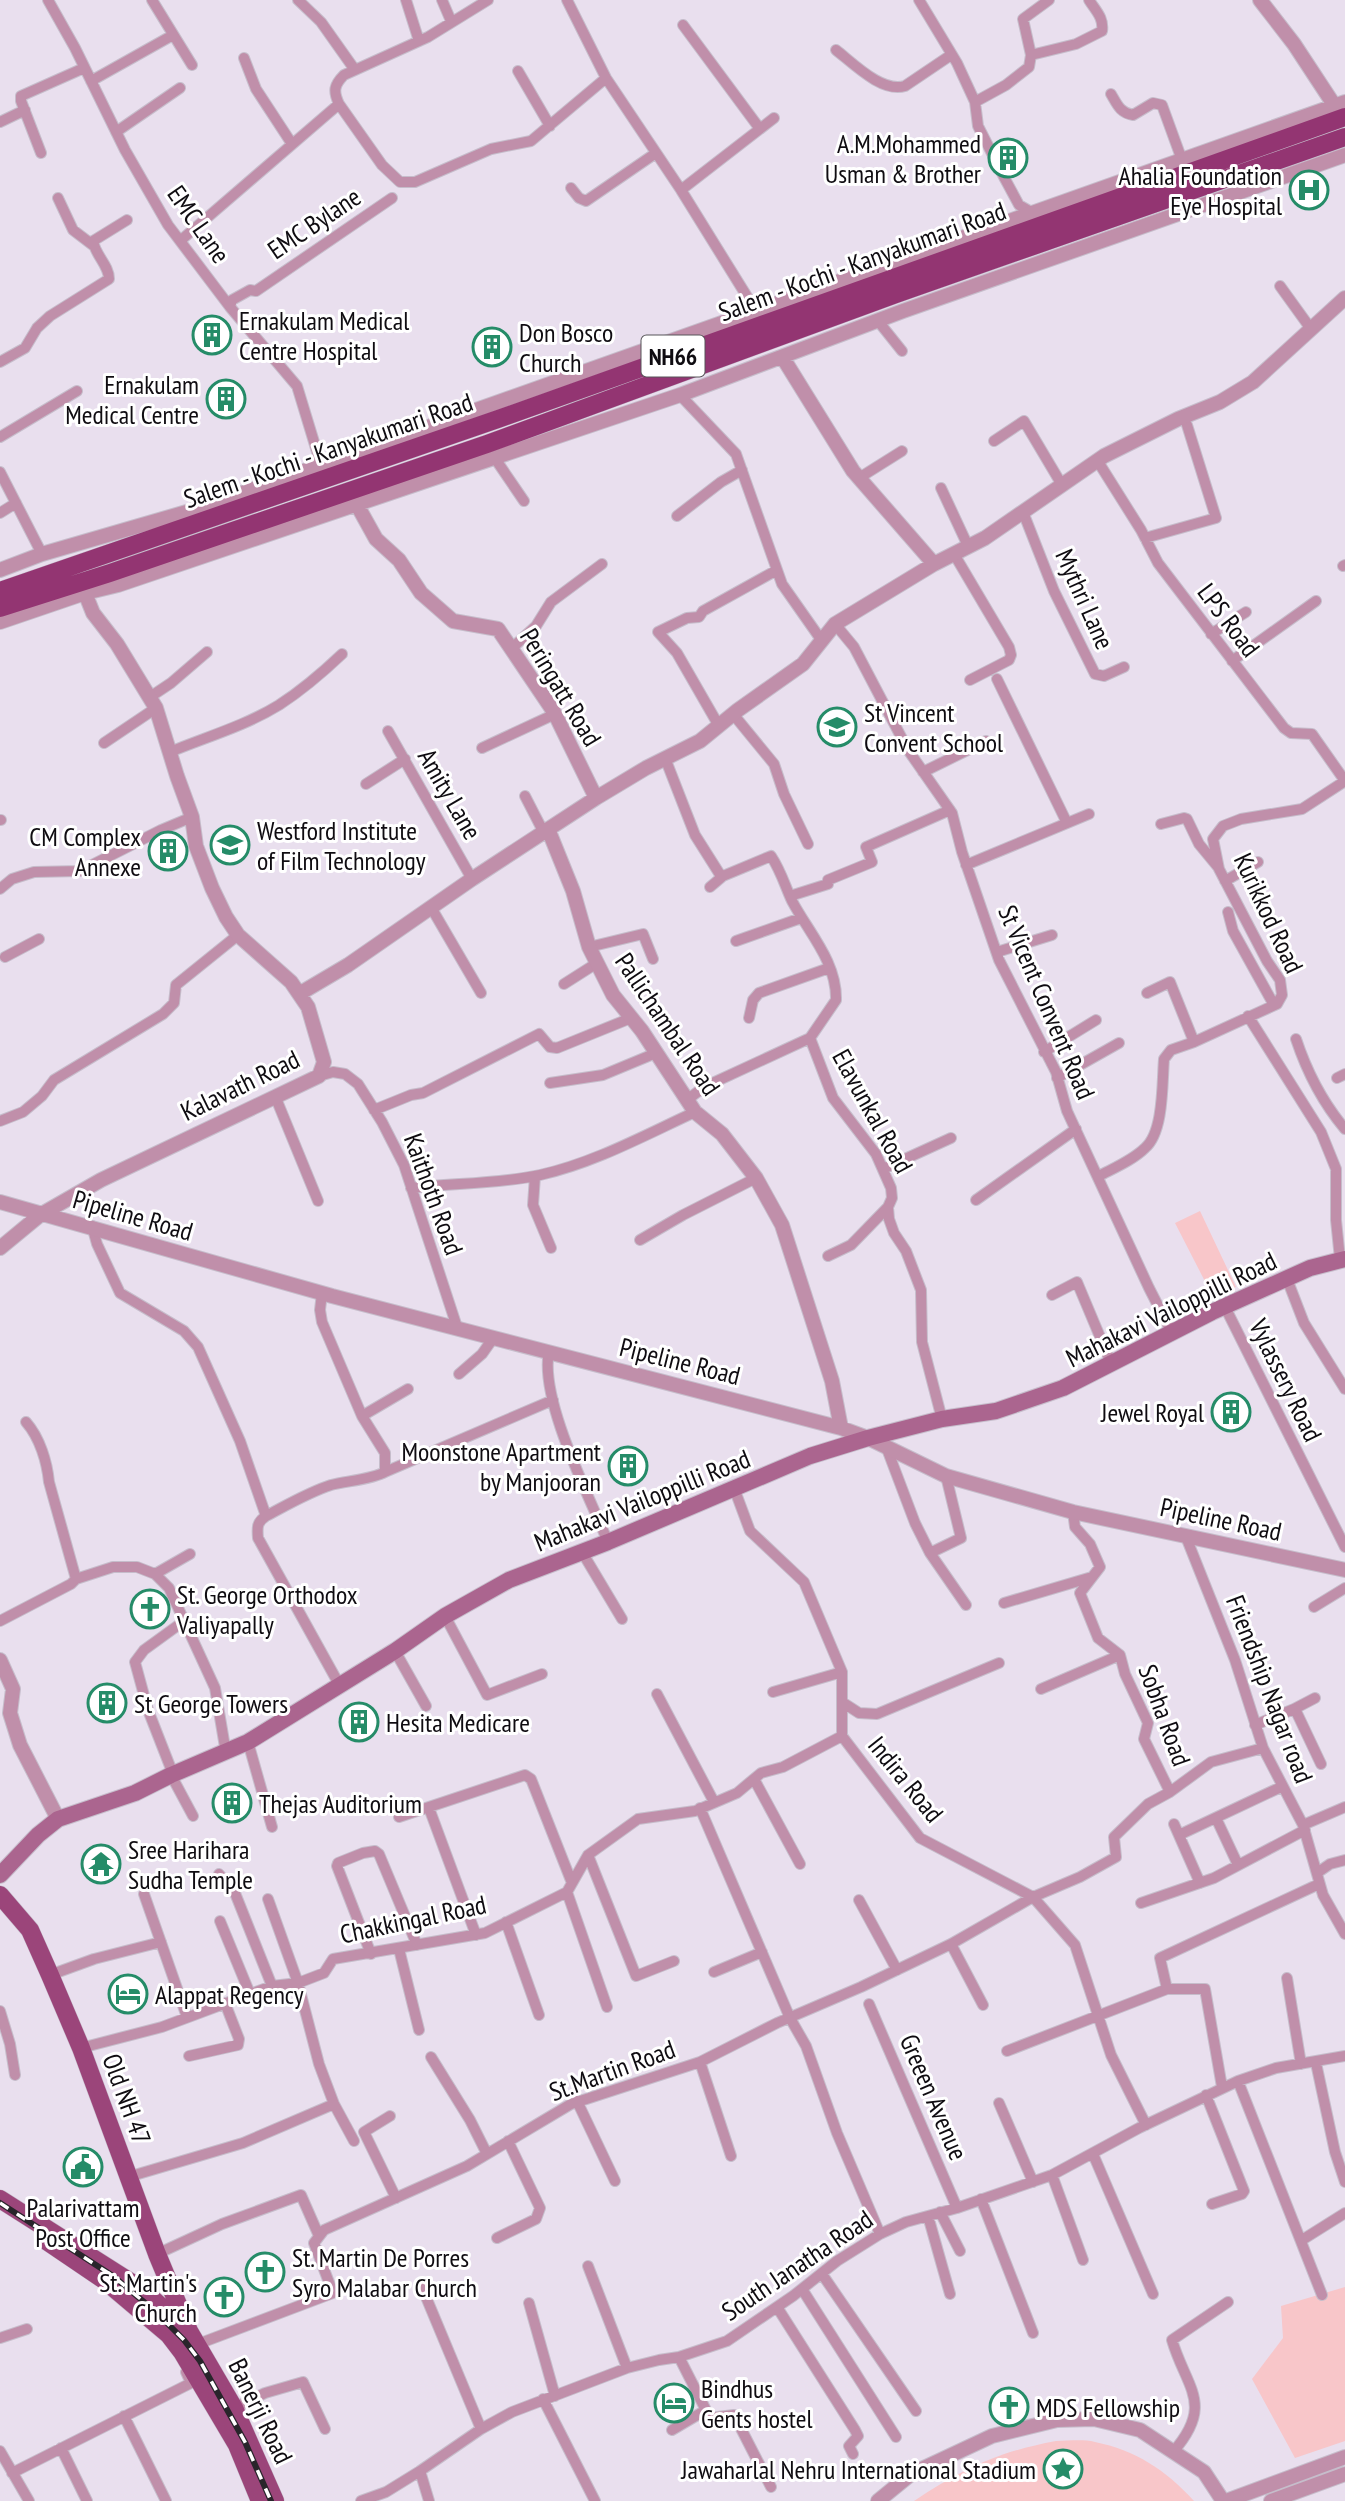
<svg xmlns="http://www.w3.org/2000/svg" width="1345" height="2501" font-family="'PT Sans Narrow',sans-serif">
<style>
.green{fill:#f8c6c9}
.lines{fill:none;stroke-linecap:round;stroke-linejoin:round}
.minor-casing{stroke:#c6bdcb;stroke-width:12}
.tertiary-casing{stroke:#c6bdcb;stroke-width:16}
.secondary-casing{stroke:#c6bdcb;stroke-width:18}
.primary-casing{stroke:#c6bdcb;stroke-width:19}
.trunk-casing{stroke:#c6bdcb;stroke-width:19}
.minor{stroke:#c08faa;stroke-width:10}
.tertiary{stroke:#c08faa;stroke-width:14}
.secondary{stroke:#ab658f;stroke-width:16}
.primary{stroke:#9b457a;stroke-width:18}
.trunk{stroke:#933572;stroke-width:18}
.rail-casing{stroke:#29252b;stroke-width:6}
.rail{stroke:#fff;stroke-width:3.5;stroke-dasharray:10;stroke-linecap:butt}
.labels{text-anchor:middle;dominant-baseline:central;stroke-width:6;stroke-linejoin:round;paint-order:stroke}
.shield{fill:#fff;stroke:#575558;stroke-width:2}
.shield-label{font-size:24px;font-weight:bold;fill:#0f0c11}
.poi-label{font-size:26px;fill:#0f0c11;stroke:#fff;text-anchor:start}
.street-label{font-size:26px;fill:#0f0c11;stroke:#fff}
</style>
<rect width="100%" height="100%" fill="#e9dfee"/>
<!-- green -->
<path class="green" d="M1200 1211 1236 1287 1213 1297 1175 1223Z
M1345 2287V2441L1295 2458 1252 2379 1283 2338 1281 2306Z
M1056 2441C1068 2441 1083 2439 1095 2442 1135 2450 1166 2470 1194 2501H914C963 2469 997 2452 1056 2441Z"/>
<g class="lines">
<defs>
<path id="minor" d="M48 0 75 48 125 150 168 225 230 307 297 386 321 465
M152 0 192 65
M298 0 321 22 355 70
M406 0 419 41
M442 0 451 21
M488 0 428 37 344 75C334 85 333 91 339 104L382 165 400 182H415L491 149 531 141 606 78
M567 0 606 78 681 190 756 311
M919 0 957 63 975 102 978 126 1005 179 1019 205 1033 213
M683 25 760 129
M836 50C854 64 882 93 905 86L951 55
M1031 55 1076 44 1102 31C1104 18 1096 11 1089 0
M244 58 256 89 292 144
M518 71 550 126
M91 81 173 35
M1111 94C1117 104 1120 113 1133 115L1153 103 1162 105 1182 160
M975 102 1006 85 1029 67 1031 55 1023 19 1049 0
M0 122 25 110
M116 132 180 88
M41 153 21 101V96L84 68
M571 188 579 198 586 201 656 153
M681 190 774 118
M58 198 73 230 94 246
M180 241 339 104
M1280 286 1311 329
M230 307 232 300 250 290 256 291 392 198
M878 321 902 351
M0 362 25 348 37 328 50 316 109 279C109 265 95 255 93 241L127 220
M680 395 736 454 782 584 822 641
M0 437 77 391
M994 441 1024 421 1062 485
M494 457 524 501
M1097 460 1141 530 1158 563 1284 728 1291 733 1312 734 1345 781
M0 472 42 554
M859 478 902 451
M941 488 968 546
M1023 512 1054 591 1095 674 1104 676 1124 667
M0 513 16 503
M677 516 721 482 742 470
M1145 538 1216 518 1187 425
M954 554 1009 647 1011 655 1009 660 970 680
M1343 566 1345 565
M835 624 854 647 908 750 952 813 962 852 999 960 1056 1072 1067 1111 1149 1288 1171 1331
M1211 634 1246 612
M511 649 536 626 551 602 602 564
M1232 661 1316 601
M997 679 1067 823
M150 697 171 683 207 652
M733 714 774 764 784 794 808 844
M719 726 677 653 658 632 687 618 699 617 703 611 777 570
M388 731 472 879
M104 743 156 708
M482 748 555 714
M170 752C206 737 245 726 279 705 302 690 322 673 342 654
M665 758 695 835 719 873 723 876 771 856C781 871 785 886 792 901 809 933 837 962 836 1000L810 1038 833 1098 876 1154 891 1188 892 1198 888 1207 889 1219 894 1233 906 1251 921 1290 922 1342 942 1419
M923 772 986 741
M366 784 405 759
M525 796 544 833
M0 820H1
M1161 824 1184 818 1187 819 1199 844 1218 867
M966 865 1089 814
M1225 881 1258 862
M710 887 723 876
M0 889 12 879 34 872 80 871 161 830 192 817
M790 896 828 884V880L872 862 866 847 950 810
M432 909 481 993
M1228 912 1233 931 1274 1005
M736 941 801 918
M589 947 643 934 653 959
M997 952 1052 935
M5 957 39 939
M564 984 597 963
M1147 993 1170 982 1194 1042
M1248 1016 1321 1132 1336 1169V1220L1340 1259
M749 1018 753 1000 759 993 829 968
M1296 1039C1307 1072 1323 1103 1345 1129
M1044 1052 1096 1020
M319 1076 333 1072 345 1074 358 1084 382 1122 404 1165 457 1327
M1057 1078 1119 1043
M1337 1078 1345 1074
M550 1083 603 1075 656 1053
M275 1096 318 1201
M687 1100 704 1087 810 1038
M374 1110 411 1095 423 1093 539 1034 550 1047 557 1048 631 1018
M0 1121 23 1112 42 1096 54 1080 163 1014 174 1003 176 985 238 935
M883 1169 951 1138
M535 1176 533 1205 551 1248
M1099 1176C1114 1168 1133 1160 1145 1148 1164 1132 1162 1083 1164 1059L1171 1050 1194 1042 1277 1004 1282 995 1280 980 1267 961 1219 869 1213 839 1223 826 1241 819 1302 809 1345 781
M411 1188C454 1183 498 1184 540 1175 594 1163 645 1135 695 1112
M976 1200 1076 1129
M92 1226 97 1244 120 1293 184 1331 198 1347 240 1441 266 1516C257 1522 257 1527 258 1538L340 1686
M640 1240 683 1215 756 1178
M828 1256 851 1245 888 1207
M1287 1279 1304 1323 1345 1389
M322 1293 320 1310 322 1322 362 1416
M1052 1295 1077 1282 1111 1363
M1225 1307 1345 1547
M549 1351C539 1399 589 1496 608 1542
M459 1374 482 1354 494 1337
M26 1422C40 1438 47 1462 49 1482L76 1579
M887 1449 915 1523 930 1553
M385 1472 553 1400
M946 1476 961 1538 930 1553 966 1605
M734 1488 750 1531 804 1582 842 1672V1736L920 1838 1033 1897 1075 1945 1111 2055 1146 2125
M1073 1512 1075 1527 1090 1544 1100 1567 1080 1593 1098 1638 1120 1655 1125 1674 1148 1723 1144 1739 1170 1792
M266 1516C287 1505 309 1492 331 1485 347 1481 373 1479 385 1472V1453L362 1416 408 1389
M1186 1537 1235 1660 1263 1748 1303 1825 1323 1895 1345 1934
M582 1552 622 1619
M155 1574 190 1554
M1004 1603 1092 1577
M1314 1607 1345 1588
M445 1616 487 1695 542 1674
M0 1621 71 1584 76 1579 113 1567H137L155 1574 169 1588 215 1688 226 1753
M395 1651 426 1706
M1041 1689 1120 1655
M773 1692 842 1672
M657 1694 714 1802
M842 1702 859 1713 877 1714 999 1663
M1295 1709 1321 1764
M1255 1725 1294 1709 1315 1698
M248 1742 272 1827
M173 1774 148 1710 135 1662 144 1650 184 1621
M171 1775 193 1816
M754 1779 800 1864
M429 1808 476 1935
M700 1808 790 2018 806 2046 837 2133 880 2234
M399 1817 525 1775 531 1779 572 1883
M1216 1818 1238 1865
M1174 1824 1200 1883
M1303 1825 1345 1807
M1179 1835 1281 1787
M588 1855 636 1976 674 1961
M1317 1873 1330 1864 1345 1860
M219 1874 235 1893 272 1986
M567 1892 607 2007
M144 1894 187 2017
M859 1900 897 1970
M1141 1903 1214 1878 1305 1830
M220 1921 250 1994
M506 1922 539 2015
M951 1944 983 2005
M399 1949 419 2030
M371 1954 337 1866 338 1863 363 1853 375 1851 379 1854 417 1945
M714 1972 762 1952
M50 1975 94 1959 161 1942
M1287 1978 1301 2064
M869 2004 957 2208
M0 2011 10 2044 15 2075
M81 2048 162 2027 272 1986 298 1983 324 1973 333 1959 485 1933 567 1892 588 1855 638 1819 695 1811 737 1793 761 1773 783 1767 842 1736
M1007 2051 1167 1989
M189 2056 238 2045 239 2039 225 2003
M431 2057 470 2120 487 2154
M700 2062 731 2156
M1316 2063 1335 2152 1345 2182
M1238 2081 1322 2295
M1222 2087 1205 1989H1167L1160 1958 1319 1884
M1206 2095 1244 2191 1242 2194 1212 2204
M577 2101 615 2181
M999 2103 1033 2182
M334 2104 354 2141
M390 2116 364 2132 396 2198
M1093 2154 1153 2294
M1052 2175 1083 2260
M128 2177 243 2143 334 2104 319 2064 298 1983 268 1899
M981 2199 1033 2333
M940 2212 960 2251
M928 2216 950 2294
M497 2238 536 2219 540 2208 508 2141
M1302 2240 1345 2213
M157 2254 222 2224 301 2195 319 2236
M588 2266 627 2368
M822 2274 916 2411
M421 2285 481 2429
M802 2289 896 2437
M529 2303 555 2396
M777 2307 855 2430 858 2436 849 2446 853 2454
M0 2338 27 2329
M198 2344 333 2293 314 2243 324 2230 467 2166 571 2104 700 2062 777 2023 861 1987 951 1944 1033 1897 1080 1877 1116 1857 1114 1837 1148 1804 1170 1792 1211 1762 1263 1748
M679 2357 710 2418 734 2415 771 2487
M543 2399 595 2501
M230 2410 265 2393 303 2382 325 2429
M124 2416 166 2501
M672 2430 706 2410
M61 2448 87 2501
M0 2451 29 2501
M1173 2452C1215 2404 1186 2388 1172 2340L1228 2302
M420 2471 429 2501
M12 2473 191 2383 186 2372
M361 2501 386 2492 420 2471 481 2429 512 2412 627 2368 659 2360 679 2357 727 2341 793 2296 837 2261 880 2234 906 2222 957 2208 1052 2175 1139 2128 1238 2081 1276 2068 1345 2056"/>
<path id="tertiary" d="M1260 0 1294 44 1340 114
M783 358 853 471 934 564
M356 503 376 539 399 560 421 593 453 621 498 629 554 712 596 798
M0 570 42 554 197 509 1345 102
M0 622 85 593 118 585 680 395 903 311 1345 155
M548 829 573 891 589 947 613 995 642 1031 695 1112 722 1134 756 1178 782 1225 832 1381 841 1428
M299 994 348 965 472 879 596 798 646 768 700 741 738 710 803 664 835 624 934 564 985 538 1104 456 1178 419 1220 402 1253 382 1345 298
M0 1202 332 1296 841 1428 868 1438 946 1476 1073 1512 1345 1570
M0 1248 40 1215 101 1180 319 1076 324 1062 308 1007 291 982 238 935 226 917 212 888 196 846 192 817 177 776 156 708 117 644 93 613 85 593
M0 1660 13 1689 10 1713 20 1745 58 1819
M878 2501 911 2474 992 2436 1057 2420 1094 2419 1140 2430 1204 2472 1223 2501
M1226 2501 1345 2457
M1271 2501 1345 2474"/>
<path id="secondary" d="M0 1875 38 1835 58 1819 135 1793 171 1775 248 1742 395 1651 445 1616 509 1580 608 1542 810 1456 868 1438 942 1419 996 1411 1063 1388 1212 1312 1310 1268 1345 1259"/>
<path id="primary" d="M0 1895 30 1930 50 1975 81 2048 157 2254 189 2331
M0 2199 140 2288 189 2331 234 2408 275 2501
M45 2240 104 2280 169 2335 182 2352 237 2445 260 2501"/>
<path id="trunk" d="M0 591 498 419 1345 117
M0 608 110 573 487 444 896 294 1345 137"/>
</defs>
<!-- minor casing -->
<use href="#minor" class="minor-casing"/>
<!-- tertiary casing -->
<use href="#tertiary" class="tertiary-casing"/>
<!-- secondary casing -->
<use href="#secondary" class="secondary-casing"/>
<!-- primary casing -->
<use href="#primary" class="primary-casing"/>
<!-- trunk casing -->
<use href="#trunk" class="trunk-casing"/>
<!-- minor -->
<use href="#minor" class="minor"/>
<!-- tertiary -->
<use href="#tertiary" class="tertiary"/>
<!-- secondary -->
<use href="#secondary" class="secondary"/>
<!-- primary -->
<use href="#primary" class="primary"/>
<!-- trunk -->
<use href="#trunk" class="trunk"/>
<defs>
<path id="rail" d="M0 2203 113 2276 156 2312 184 2340 200 2361 245 2442 271 2501"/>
</defs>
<!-- rail casing -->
<use href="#rail" class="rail-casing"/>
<!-- rail -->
<use href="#rail" class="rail"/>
</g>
<!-- icons -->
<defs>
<symbol id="building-ring" viewBox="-11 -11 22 22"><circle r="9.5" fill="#fff" stroke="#258c68" stroke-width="1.5"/><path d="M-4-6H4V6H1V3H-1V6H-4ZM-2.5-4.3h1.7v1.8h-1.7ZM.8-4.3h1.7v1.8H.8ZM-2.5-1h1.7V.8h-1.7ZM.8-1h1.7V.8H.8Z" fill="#258c68"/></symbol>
<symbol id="hospital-ring" viewBox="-11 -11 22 22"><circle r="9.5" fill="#fff" stroke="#258c68" stroke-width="1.5"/><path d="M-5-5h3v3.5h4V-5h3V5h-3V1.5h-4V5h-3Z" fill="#258c68"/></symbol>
<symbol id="school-ring" viewBox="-11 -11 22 22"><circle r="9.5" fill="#fff" stroke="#258c68" stroke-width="1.5"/><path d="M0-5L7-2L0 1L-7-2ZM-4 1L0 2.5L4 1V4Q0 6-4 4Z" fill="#258c68"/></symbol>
<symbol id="university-ring" viewBox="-11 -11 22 22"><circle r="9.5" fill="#fff" stroke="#258c68" stroke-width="1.5"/><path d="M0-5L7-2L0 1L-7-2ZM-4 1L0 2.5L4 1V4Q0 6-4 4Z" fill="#258c68"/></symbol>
<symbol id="church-ring" viewBox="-11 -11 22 22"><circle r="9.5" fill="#fff" stroke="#258c68" stroke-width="1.5"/><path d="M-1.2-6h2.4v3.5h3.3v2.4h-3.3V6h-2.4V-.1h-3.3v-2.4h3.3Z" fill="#258c68"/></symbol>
<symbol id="temple-ring" viewBox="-11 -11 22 22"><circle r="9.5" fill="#fff" stroke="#258c68" stroke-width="1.5"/><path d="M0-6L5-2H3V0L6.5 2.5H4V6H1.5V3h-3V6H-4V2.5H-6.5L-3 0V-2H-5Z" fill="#258c68"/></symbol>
<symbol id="hotel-ring" viewBox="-11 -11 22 22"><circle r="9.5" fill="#fff" stroke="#258c68" stroke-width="1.5"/><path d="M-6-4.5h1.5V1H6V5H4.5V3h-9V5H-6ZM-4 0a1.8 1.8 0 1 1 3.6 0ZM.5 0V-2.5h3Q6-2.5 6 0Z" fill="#258c68"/></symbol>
<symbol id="civic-ring" viewBox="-11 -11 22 22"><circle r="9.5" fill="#fff" stroke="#258c68" stroke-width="1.5"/><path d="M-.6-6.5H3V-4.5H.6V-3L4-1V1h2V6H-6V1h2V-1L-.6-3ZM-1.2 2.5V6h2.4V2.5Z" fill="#258c68"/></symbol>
<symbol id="sight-ring" viewBox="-11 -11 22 22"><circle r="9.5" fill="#fff" stroke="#258c68" stroke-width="1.5"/><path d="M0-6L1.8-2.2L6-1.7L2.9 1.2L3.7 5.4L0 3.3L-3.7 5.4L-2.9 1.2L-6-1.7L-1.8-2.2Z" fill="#258c68"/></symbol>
</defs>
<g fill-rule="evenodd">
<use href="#building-ring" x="986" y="136" width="44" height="44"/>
<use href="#hospital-ring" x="1287" y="168" width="44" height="44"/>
<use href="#building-ring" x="190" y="313" width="44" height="44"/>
<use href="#building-ring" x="470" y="325" width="44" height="44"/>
<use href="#building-ring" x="204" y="377" width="44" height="44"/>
<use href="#school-ring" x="815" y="705" width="44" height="44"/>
<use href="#university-ring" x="208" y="823" width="44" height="44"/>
<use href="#building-ring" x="146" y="829" width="44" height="44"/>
<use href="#building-ring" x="1209" y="1390" width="44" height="44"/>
<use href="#building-ring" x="606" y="1444" width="44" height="44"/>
<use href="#church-ring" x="128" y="1587" width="44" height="44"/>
<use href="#building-ring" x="85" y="1681" width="44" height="44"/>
<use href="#building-ring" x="337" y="1700" width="44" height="44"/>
<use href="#building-ring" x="210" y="1781" width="44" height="44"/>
<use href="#temple-ring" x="79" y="1842" width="44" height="44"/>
<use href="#hotel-ring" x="106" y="1972" width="44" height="44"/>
<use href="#civic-ring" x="61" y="2145" width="44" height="44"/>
<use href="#church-ring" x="243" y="2250" width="44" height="44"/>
<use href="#church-ring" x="202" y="2275" width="44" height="44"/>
<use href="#hotel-ring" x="652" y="2381" width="44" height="44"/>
<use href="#church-ring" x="987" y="2385" width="44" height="44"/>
<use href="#sight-ring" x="1041" y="2447" width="44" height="44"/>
</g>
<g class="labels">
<!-- shield labels -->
<rect class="shield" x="641.5" y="335.5" width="63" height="41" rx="5"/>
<g class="shield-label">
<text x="673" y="356">NH66</text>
</g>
<!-- poi labels -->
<g class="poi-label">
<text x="981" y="143" text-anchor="end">A.M.Mohammed<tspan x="981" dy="30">Usman &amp; Brother</tspan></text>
<text x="1282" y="175" text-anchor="end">Ahalia Foundation<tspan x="1282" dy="30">Eye Hospital</tspan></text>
<text x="239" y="320">Ernakulam Medical<tspan x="239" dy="30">Centre Hospital</tspan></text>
<text x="519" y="332">Don Bosco<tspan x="519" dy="30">Church</tspan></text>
<text x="199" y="384" text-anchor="end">Ernakulam<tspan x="199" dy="30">Medical Centre</tspan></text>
<text x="864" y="712">St Vincent<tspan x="864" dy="30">Convent School</tspan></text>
<text x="257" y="830">Westford Institute<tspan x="257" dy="30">of Film Technology</tspan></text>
<text x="141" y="836" text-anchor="end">CM Complex<tspan x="141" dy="30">Annexe</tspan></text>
<text x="1204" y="1412" text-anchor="end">Jewel Royal</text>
<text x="601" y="1451" text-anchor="end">Moonstone Apartment<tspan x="601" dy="30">by Manjooran</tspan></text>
<text x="177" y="1594">St. George Orthodox<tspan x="177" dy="30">Valiyapally</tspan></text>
<text x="134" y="1703">St George Towers</text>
<text x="386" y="1722">Hesita Medicare</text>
<text x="259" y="1803">Thejas Auditorium</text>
<text x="128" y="1849">Sree Harihara<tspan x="128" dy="30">Sudha Temple</tspan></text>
<text x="155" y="1994">Alappat Regency</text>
<text x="83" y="2207" text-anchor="middle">Palarivattam<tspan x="83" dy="30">Post Office</tspan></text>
<text x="292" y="2257">St. Martin De Porres<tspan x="292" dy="30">Syro Malabar Church</tspan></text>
<text x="197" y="2282" text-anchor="end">St. Martin's<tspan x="197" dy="30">Church</tspan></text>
<text x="701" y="2388">Bindhus<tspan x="701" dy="30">Gents hostel</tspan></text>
<text x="1036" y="2407">MDS Fellowship</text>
<text x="1036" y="2469" text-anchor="end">Jawaharlal Nehru International Stadium</text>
</g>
<!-- street labels -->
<g class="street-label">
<text transform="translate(314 223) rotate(-34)">EMC Bylane</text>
<text transform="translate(199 224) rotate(55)">EMC Lane</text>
<text transform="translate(862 261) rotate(-20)">Salem - Kochi - Kanyakumari Road</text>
<text transform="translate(328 450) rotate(-19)">Salem - Kochi - Kanyakumari Road</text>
<text transform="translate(1085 599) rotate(66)">Mythri Lane</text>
<text transform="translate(1229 620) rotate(53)">LPS Road</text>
<text transform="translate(561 687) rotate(59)">Peringatt Road</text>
<text transform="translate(450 794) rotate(60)">Amity Lane</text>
<text transform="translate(1269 913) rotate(65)">Kurikkod Road</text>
<text transform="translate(1047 1002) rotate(67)">St Vicent Convent Road</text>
<text transform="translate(668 1024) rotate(56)">Pallichambal Road</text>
<text transform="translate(240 1085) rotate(-26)">Kalavath Road</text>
<text transform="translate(873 1111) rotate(61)">Elavunkal Road</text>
<text transform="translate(434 1194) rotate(70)">Kaithoth Road</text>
<text transform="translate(133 1215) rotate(16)">Pipeline Road</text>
<text transform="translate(1171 1309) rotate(-26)">Mahakavi Vailoppilli Road</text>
<text transform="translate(680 1361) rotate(14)">Pipeline Road</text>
<text transform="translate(1286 1380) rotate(64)">Vylassery Road</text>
<text transform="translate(642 1500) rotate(-22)">Mahakavi Vailoppilli Road</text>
<text transform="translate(1221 1519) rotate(12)">Pipeline Road</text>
<text transform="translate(1270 1689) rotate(69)">Friendship Nagar road</text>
<text transform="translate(1165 1715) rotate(70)">Sobha Road</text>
<text transform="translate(906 1779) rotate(51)">Indira Road</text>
<text transform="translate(413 1919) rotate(-12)">Chakkingal Road</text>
<text transform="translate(612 2070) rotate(-20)">St.Martin Road</text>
<text transform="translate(934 2097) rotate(67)">Greeen Avenue</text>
<text transform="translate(127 2099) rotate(70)">Old NH 47</text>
<text transform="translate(797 2265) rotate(-34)">South Janatha Road</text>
<text transform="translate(261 2411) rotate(64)">Banerji Road</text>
</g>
</g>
</svg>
